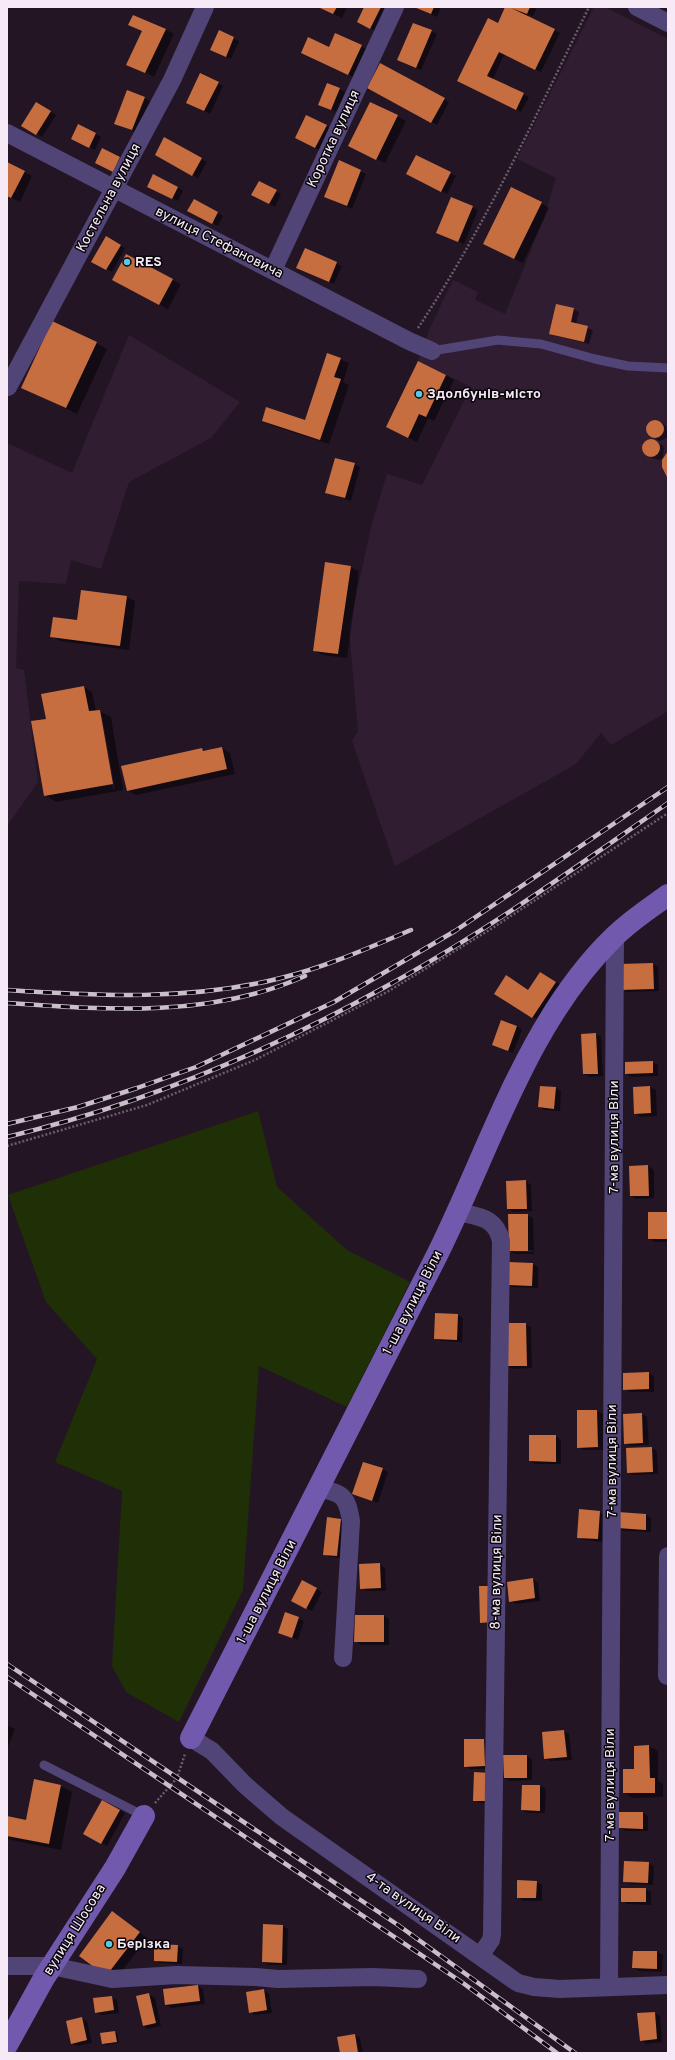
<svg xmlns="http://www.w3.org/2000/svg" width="675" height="2060" font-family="Overpass,sans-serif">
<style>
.built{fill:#311d31}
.green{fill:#1f3007}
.shadow{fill:#0007;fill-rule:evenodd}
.building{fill:#c76e41}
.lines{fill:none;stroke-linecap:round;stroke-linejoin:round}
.path{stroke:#6a5d6b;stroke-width:2.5;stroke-dasharray:2 2;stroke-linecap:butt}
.service{stroke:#514578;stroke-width:9}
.minor{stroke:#514578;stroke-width:18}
.secondary{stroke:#715aae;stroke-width:22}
.rail-casing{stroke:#cabeca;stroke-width:4.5}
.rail{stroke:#0a050a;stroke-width:3;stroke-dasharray:9;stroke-linecap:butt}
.poi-dot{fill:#58c9e3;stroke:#0a050a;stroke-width:1.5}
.labels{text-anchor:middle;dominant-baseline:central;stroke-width:3;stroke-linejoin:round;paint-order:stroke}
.street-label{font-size:14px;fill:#f5eaf5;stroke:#0a050a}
.poi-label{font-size:14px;font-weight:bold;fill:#f5eaf5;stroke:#0a050a;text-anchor:start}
</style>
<rect width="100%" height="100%" fill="#241525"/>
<!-- built -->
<path class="built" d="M594 7H605L668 39V711L611 745 601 733 576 764 395 866 352 741 358 731 349 628 372 523 387 474 422 485 471 387 418 361 430 328 453 280 478 292 475 300 505 314 544 218 556 178 517 159Z
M129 335 240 402 211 438 129 482 101 569 71 560 66 584 19 581 16 668 24 670 38 782 7 826V443L72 473Z"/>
<!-- green -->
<path class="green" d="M258 1111 277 1187 347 1250 410 1282 347 1407 259 1366 243 1590 179 1722 126 1692 112 1666 122 1491 55 1462 97 1359 46 1302 8 1195Z"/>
<!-- shadow -->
<path class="shadow" d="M319 7H347L342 18Z
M365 7H386L376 31 363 25Z
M415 7H441L437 17Z
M507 7H537L533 16 522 14 560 33 541 72 504 55 493 79 529 97 521 112 464 84Z
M129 25 165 29 174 34 154 77 135 67 143 32Z
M431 31 437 34 421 70 404 63Z
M219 32 239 41 231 59 217 53Z
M361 46 369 50 357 79 303 53 329 48Z
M381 65 449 102 437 125 368 88Z
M218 83 223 86 210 114 192 105Z
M328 84 345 92 337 112 325 107Z
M144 98 150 101 138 133 115 123Z
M37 103 56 115 42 137 23 125Z
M371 103 406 121 385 163 358 150Z
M79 126 101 137 95 150 78 141Z
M326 126 331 129 321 151 301 141Z
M165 139 207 162 198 178 156 154Z
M339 162 366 174 352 209 325 197Z
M7 163 32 176 20 202 7 196Z
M450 173 456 176 447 194 413 177Z
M177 187 183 191 178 201 153 189Z
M276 191 281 194 275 207 258 198Z
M452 198 478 210 464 244 443 235Z
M541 203 549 208 523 263 493 249Z
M218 213 223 216 218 226 194 214Z
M106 237 125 248 112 272 92 261Z
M305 250 342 266 334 284 303 271Z
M172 280 181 284 168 309 121 285Z
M573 309 579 312 576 324 593 330 589 344 556 336 551 333Z
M96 343 107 349 77 414 22 387Z
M340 359 349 363 343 382 349 385 329 444 271 425 263 421H306Z
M446 375 454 380 434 421 428 418 417 442 396 432Z
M652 421 661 422 666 426 668 437 660 441 650 436 648 432 649 424Z
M647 441 656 442 662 445 664 448 663 457 660 460 651 458 646 455 643 452 644 443Z
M354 464 360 467 351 501 327 493Z
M350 567 359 571 347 658 322 655 314 650Z
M127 597 135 601 129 650 60 641 51 636Z
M84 687 92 692 96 711H100L111 717 123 790 56 802 45 795 48 719ZM100 717H102L115 789H113Z
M222 748 230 753 235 774 136 795 127 790 202 749 206 752Z
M653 964 658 967 659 991 627 992 621 989Z
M549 978 564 987 541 1022 495 993 529 991Z
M517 1026 522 1030 513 1053 493 1044Z
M596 1034 601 1037 603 1076 590 1077 584 1074Z
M652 1062 658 1065V1076L632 1077 626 1074Z
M650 1087 656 1090 657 1116 641 1117 635 1113 634 1088Z
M556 1088 561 1091 560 1111 544 1110 539 1107Z
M648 1166 654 1170V1198L636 1199 631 1196 630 1167Z
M526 1181 531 1185 532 1211 514 1212 508 1209Z
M668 1213V1242H654L649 1238Z
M527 1215 533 1218 534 1254H515L510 1251ZM514 1250H533V1252H514Z
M533 1264 538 1267V1288L512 1287 507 1284Z
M458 1315 463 1318 462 1342 441 1341 435 1338Z
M525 1324 531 1327 532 1368 512 1369 507 1366Z
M648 1373 654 1376V1392H630L624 1389Z
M578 1411H597L603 1414V1450H584L578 1447Z
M642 1414 647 1417 649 1445 631 1446 625 1443Z
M556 1436 561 1440V1464H535L530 1461Z
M652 1448 657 1451 658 1474 633 1475 628 1472Z
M382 1469 388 1472 378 1503 353 1494Z
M599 1512 605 1515 603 1542 584 1540 578 1537Z
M619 1513 646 1515 651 1518V1532L624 1531 619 1527Z
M340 1520 346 1523 342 1558 330 1557 324 1554Z
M379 1564 385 1568 386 1591H367L361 1588Z
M533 1579 538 1583 540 1601 516 1604 510 1601Z
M302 1581 322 1592 312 1611 292 1600Z
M286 1614 304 1621 298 1640 285 1635Z
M384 1616 389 1619V1645H361L355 1641Z
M7 1725 15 1729 7 1749Z
M564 1731 569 1734 572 1760 551 1761 545 1758Z
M484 1740 489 1743 490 1769H471L465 1766Z
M649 1746 658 1751V1781L663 1784V1797L633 1798 624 1793 636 1770 635 1747Z
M526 1756 532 1759V1780L510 1781 504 1778Z
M496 1777 495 1804 480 1803 474 1800Z
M61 1786 72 1792 61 1850 7 1839V1817L27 1821Z
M523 1786H540L546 1789 545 1813H528L522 1810Z
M103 1801 125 1813 107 1846 85 1834Z
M643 1813 648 1816V1831H626L620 1828Z
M648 1863 654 1866 653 1885 630 1884 625 1881Z
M537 1882 542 1885V1901H523L518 1897Z
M645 1889 651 1892V1905L627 1904 622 1901Z
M113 1913 147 1938 115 1980 107 1975Z
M283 1926 288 1929 287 1965H269L263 1962Z
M177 1946 183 1949 182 1964 160 1963 155 1960Z
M634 1952H657L663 1955 662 1972 639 1971 633 1968Z
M667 1961H668V1974L667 1973Z
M198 1986 203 1989 205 2004 171 2008 166 2005Z
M264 1990 269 1994 272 2013 255 2015 250 2012Z
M149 1994 155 1998 161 2026 149 2029 143 2026Z
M112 1997 117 2000 119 2013 102 2015 96 2012Z
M655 2013 660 2016 662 2042 646 2044 641 2040Z
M82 2018 87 2021 92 2043 77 2046 72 2043Z
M114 2032 117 2033 119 2043 106 2045 103 2044Z
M355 2035 360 2038 363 2053H359L356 2038H354L357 2053H341Z"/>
<!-- building -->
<path class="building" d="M318 7H337L333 14Z
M364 7H381L370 29 357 22Z
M414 7H434L431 14Z
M505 7H530L527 14 511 8 555 29 535 70 499 52 487 76 524 93 516 110 457 81 488 18 498 23Z
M133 15 166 29 145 73 126 65 142 31 128 25Z
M413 23 432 30 416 68 397 60Z
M219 30 234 37 226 57 210 50Z
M335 33 362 45 348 75 301 53 308 37 329 47Z
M380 63 445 98 431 123 367 88Z
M200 73 219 82 204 111 186 103Z
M327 83 340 88 331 110 318 105Z
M127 90 145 97 132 130 114 124Z
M36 102 51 111 36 135 21 126Z
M370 102 398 115 376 160 348 146Z
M306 115 327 125 315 148 295 138Z
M78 124 96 133 89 148 71 139Z
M164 137 202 158 192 176 155 155Z
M102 148 120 157 113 172 95 163Z
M416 155 451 172 441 192 406 174Z
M339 160 361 170 347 206 324 197Z
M7 162 25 171 11 198 7 196Z
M153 174 178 187 172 199 147 187Z
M259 181 277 190 269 204 251 195Z
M511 187 542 202 514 259 483 244Z
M451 197 473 206 458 242 436 233Z
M194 199 218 212 212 224 187 211Z
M106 236 121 245 106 270 91 262Z
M305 248 337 262 329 282 296 268Z
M126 254 173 279 159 305 112 280Z
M556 304 574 308 571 322 588 326 584 342 549 334Z
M52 321 97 342 66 408 21 388Z
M327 353 341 358 334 377 341 379 320 440 262 421 266 407 305 420Z
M418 361 446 375 426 417 419 414 408 438 386 427Z
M646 429a9 9 0 1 1 18 0a9 9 0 1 1-18 0Z
M642 448a9 9 0 1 1 18 0a9 9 0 1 1-18 0Z
M668 451V479L662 467V460Z
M335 458 355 463 345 498 325 493Z
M325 562 351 566 338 654 313 651Z
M81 590 127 596 120 646 50 637 53 617 77 620Z
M84 686 89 711 100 710 113 784 44 796 31 721 46 719 41 694Z
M222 747 227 769 127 791 121 766 202 748 203 751Z
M653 963 654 989 620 990V964Z
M540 972 556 982 532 1018 494 994 506 975 528 990Z
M501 1020 517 1026 508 1051 492 1045Z
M596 1033 598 1074H583L581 1034Z
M653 1061V1073L625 1074V1062Z
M540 1086 556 1087 554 1109 538 1107Z
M650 1086 651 1113 634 1114 633 1087Z
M648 1165 649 1196H630L629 1166Z
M526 1180 527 1209H507L506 1181Z
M648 1212H668V1239H648Z
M508 1214H528V1251H509Z
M506 1262 533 1263 532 1286 506 1285Z
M435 1313 458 1314 457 1340 434 1339Z
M505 1323H526L527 1366H506Z
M649 1372V1389L623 1390V1373Z
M577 1410H597L598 1447 577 1448Z
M642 1413 643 1443 624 1444 623 1414Z
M529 1435H556V1462L529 1461Z
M652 1447 653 1472 627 1473 626 1448Z
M363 1462 383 1468 372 1501 352 1494Z
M579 1509 600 1511 598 1539 577 1538Z
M618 1512 646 1514V1530L617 1528Z
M327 1517 341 1519 337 1556 323 1555Z
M380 1563 381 1588 360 1589 359 1564Z
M533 1578 535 1598 509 1602 507 1582Z
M302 1580 317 1588 306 1609 291 1601Z
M479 1586H491L492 1622 480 1623Z
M285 1612 299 1617 292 1638 278 1633Z
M355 1615H384V1642H354Z
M564 1730 567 1757 544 1759 542 1732Z
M464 1739H484L485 1766 464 1767Z
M649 1745 650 1778H655V1793H623V1769H634V1746Z
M503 1755H527V1778H504Z
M474 1772 490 1773V1801H473Z
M34 1779 61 1785 49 1844 7 1836V1816L26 1820Z
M522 1785H540V1811L521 1810Z
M102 1800 120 1810 101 1844 83 1834Z
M619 1812H643V1829L619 1828Z
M624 1861 649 1862 648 1883 623 1882Z
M517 1880 537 1881 536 1898H517Z
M621 1888H646V1902H621Z
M112 1911 140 1932 106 1976 79 1956Z
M263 1924 283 1925 282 1963 262 1962Z
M154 1944 178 1945 177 1962 154 1961Z
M633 1951H657V1969L632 1968Z
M198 1985 200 2001 165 2005 163 1989Z
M264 1989 267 2010 249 2013 246 1992Z
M149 1993 156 2023 143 2026 136 1996Z
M112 1996 114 2010 95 2013 93 1998Z
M655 2012 657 2039 640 2041 637 2013Z
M82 2017 87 2040 71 2044 66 2021Z
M115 2031 117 2042 102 2044 100 2033Z
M355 2034 358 2053H340L337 2037Z"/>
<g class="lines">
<!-- path -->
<path class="path" d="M418 328C485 227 536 115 589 7
M7 1146 147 1105 255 1060 387 992 491 929 668 813
M155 1803 177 1778 185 1754"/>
<!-- service -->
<path class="service" d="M432 351 498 340 541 344 595 359 628 366 668 368
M44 1765 144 1816"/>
<!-- minor -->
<path class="minor" d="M637 7 668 23
M7 133 409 341 432 351
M273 270 395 7
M8 387 172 80 205 7
M459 1212C479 1217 496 1217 501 1241L492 1934 491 1940 480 1956
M320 1489C343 1493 347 1497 351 1521L343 1658
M667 1676 668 1556
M191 1738 212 1751 245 1785 282 1817 518 1983 534 1987 560 1989 668 1985
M7 1966H52L112 1979 177 1975 256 1977 278 1979 373 1977 418 1979
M609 1987 615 936"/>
<!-- secondary -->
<path class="secondary" d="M191 1738C273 1580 353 1421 434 1261 488 1155 526 1022 614 937 630 921 650 908 668 895
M7 2045 44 1978 115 1868 144 1816"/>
<defs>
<path id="rail" d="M7 990C99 996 191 1001 281 978 326 967 368 948 411 930
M7 1003C107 1010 211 1018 305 976
M7 1124 78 1107 137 1088 196 1067 334 1002 455 931 668 787
M7 1137C140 1105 266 1053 385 987 484 933 576 867 668 803
M7 1664 398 1925 575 2053
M7 1677 463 1983 557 2053"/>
</defs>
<!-- rail casing -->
<use href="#rail" class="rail-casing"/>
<!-- rail -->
<use href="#rail" class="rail"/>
</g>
<!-- markers -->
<g class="poi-dot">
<circle cx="127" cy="262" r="4"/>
<circle cx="419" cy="394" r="4"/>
<circle cx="109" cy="1944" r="4"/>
</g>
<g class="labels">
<!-- street labels -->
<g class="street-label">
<text transform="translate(334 139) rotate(-65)">Коротка вулиця</text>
<text transform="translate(109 198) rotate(-62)">Костельна вулиця</text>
<text transform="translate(219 243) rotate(27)">вулиця Стефановича</text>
<text transform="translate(614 1137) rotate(-90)">7-ма вулиця Віли</text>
<text transform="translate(413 1303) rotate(-63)">1-ша вулиця Віли</text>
<text transform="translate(612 1461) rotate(-90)">7-ма вулиця Віли</text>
<text transform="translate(497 1572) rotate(-89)">8-ма вулиця Віли</text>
<text transform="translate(267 1592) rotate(-63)">1-ша вулиця Віли</text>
<text transform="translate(610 1785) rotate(-90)">7-ма вулиця Віли</text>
<text transform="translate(413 1908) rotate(35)">4-та вулиця Віли</text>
<text transform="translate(75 1930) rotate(-58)">вулиця Шосова</text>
</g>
<!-- poi labels -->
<g class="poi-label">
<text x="135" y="262">RES</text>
<text x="427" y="394">Здолбунів-місто</text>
<text x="117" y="1944">Берізка</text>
</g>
</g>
<!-- border -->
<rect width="675" height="2060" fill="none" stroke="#f5eaf5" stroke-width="16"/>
</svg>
